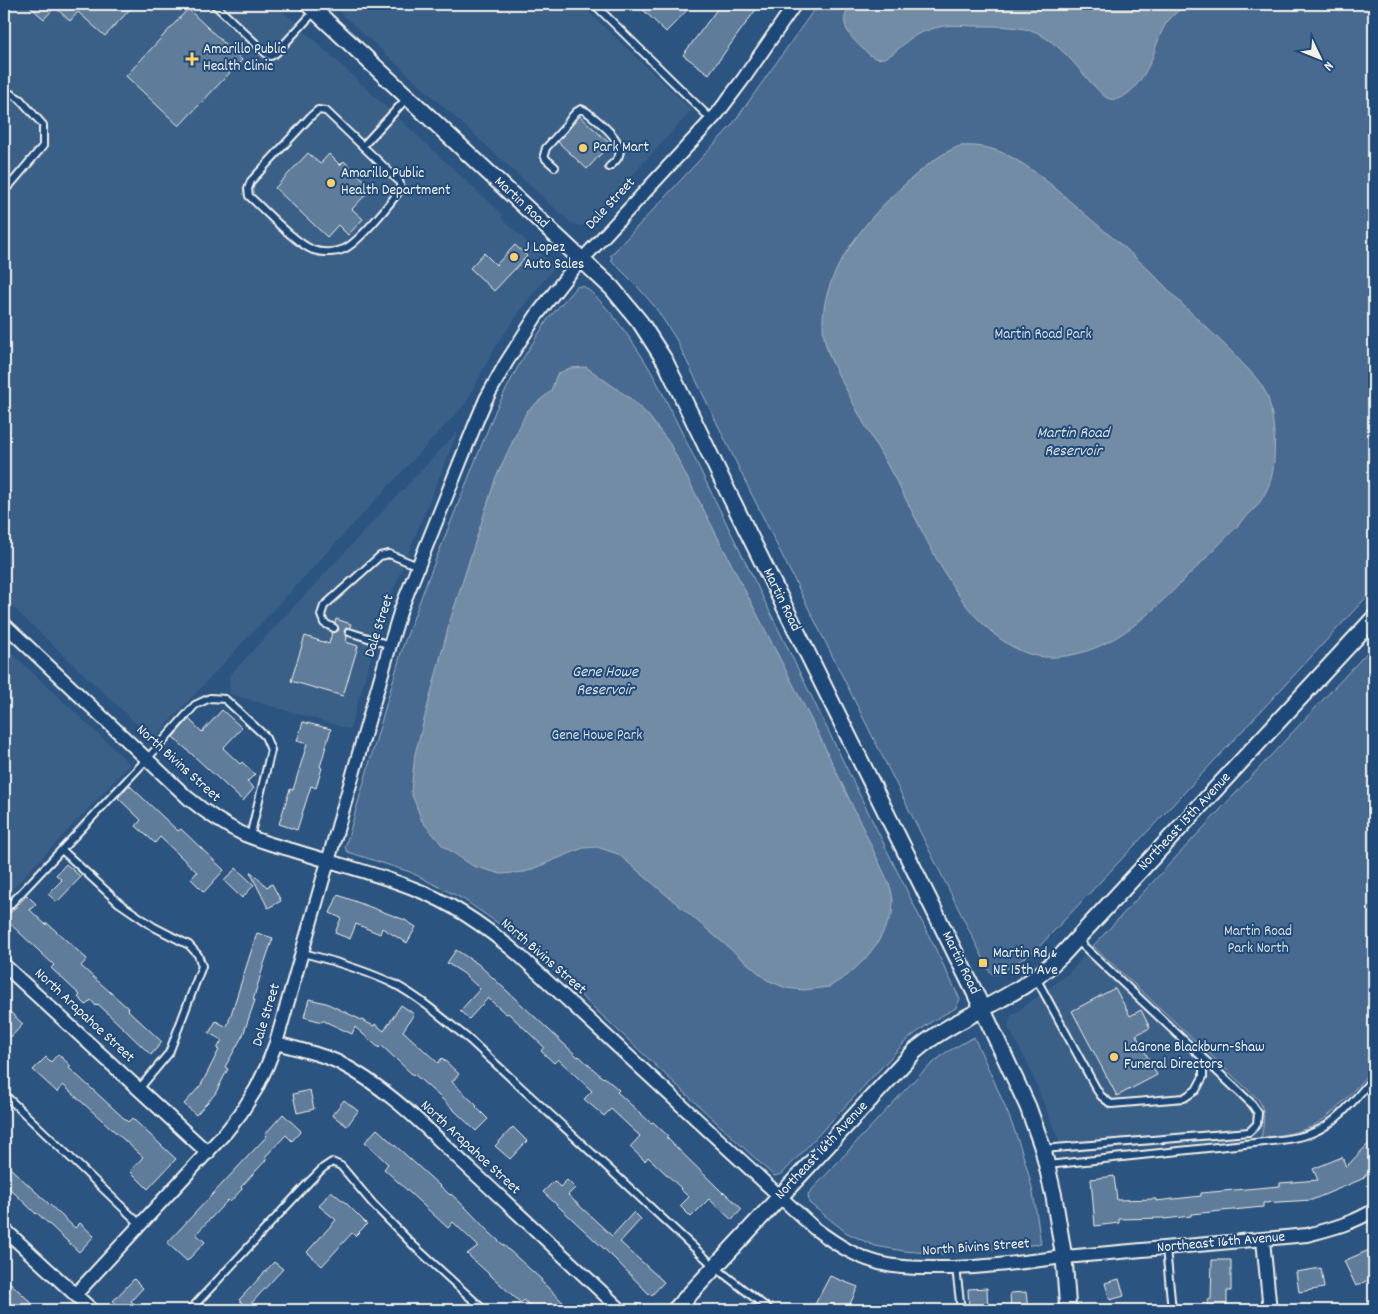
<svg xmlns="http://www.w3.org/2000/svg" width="1378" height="1314" font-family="Dekko,sans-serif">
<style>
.built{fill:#3b6088}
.green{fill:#496b90;stroke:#9eaebc}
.water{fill:#738ca6;stroke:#a7b4c0}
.building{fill:#5e7b9a;stroke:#f4f1e8}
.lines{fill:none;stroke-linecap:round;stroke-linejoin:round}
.service-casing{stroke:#f4f1e8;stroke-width:10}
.minor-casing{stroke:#f4f1e8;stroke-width:16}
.tertiary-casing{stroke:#f4f1e8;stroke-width:19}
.service{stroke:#1f4a7a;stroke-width:6}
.minor{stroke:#1f4a7a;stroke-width:12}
.tertiary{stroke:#1f4a7a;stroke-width:15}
.poi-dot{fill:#ffd166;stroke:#1f4a7a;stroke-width:2}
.labels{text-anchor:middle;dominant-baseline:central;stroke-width:4;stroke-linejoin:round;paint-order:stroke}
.poi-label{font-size:15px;fill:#f4f1e8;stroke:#1f4a7a;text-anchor:start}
.street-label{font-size:15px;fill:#f4f1e8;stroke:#1f4a7a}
.park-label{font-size:15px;fill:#dadddb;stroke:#1f4a7a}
.water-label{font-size:16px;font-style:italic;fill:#dadddb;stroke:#1f4a7a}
</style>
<rect width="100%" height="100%" fill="#2c5481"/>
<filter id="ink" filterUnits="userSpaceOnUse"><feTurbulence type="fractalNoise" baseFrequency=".02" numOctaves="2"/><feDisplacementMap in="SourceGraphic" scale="10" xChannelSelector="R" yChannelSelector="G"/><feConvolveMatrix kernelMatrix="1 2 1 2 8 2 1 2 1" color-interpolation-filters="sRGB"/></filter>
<g filter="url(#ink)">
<!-- built -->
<path class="built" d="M4 4H275L503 215 501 218 555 267 533 293 497 344 478 379 466 403 153 739 4 599Z
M331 4H580L692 110 588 223 579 226 571 223Z
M458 431 384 612 350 729 230 694 229 676Z
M4 646 130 764 4 898Z
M1093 946 1259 1100 1263 1108 1264 1118 1261 1138 1064 1153 1027 1062 1008 1027 1011 1016 1068 974Z"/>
<!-- green -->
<path class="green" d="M818 4H1374V589L1247 726 1036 950 999 974H993L990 972 749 489 676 339 655 307 636 285 612 261 611 255 732 125Z
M583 286C595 294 605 306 614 317 632 340 648 364 661 390L960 999 956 1008 934 1020 908 1039 782 1174 774 1176 532 950 505 928 463 899 410 872 348 852 345 848 403 646 428 579 496 409 520 363 548 319 576 287Z
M1374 645V1067C1358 1085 1339 1110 1318 1123 1302 1133 1280 1135 1261 1138 1264 1123 1266 1114 1259 1100L1093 946Z
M974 1037C993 1079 1013 1120 1026 1165 1034 1190 1037 1218 1041 1244L941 1254 904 1251 875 1246 847 1233 809 1203 808 1194 919 1075 945 1053Z"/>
<!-- water -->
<path class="water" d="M851 4H1188C1180 9 1173 15 1167 22 1158 35 1156 51 1149 65 1143 78 1125 106 1107 98 1105 97 1103 95 1101 93 1082 75 1067 50 1044 37 1040 34 1035 31 1030 30 1013 26 994 26 977 26 964 26 951 24 939 27 929 29 919 33 911 38 901 45 889 62 875 58 871 57 867 52 863 49 849 36 837 23 851 4Z
M960 146C975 145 991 147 1005 154 1030 166 1051 184 1072 203 1099 227 1128 249 1154 275 1165 286 1175 297 1186 308 1206 327 1227 346 1245 366 1253 374 1261 383 1266 393 1275 413 1277 458 1271 479 1268 489 1263 498 1257 506 1238 526 1218 545 1199 565 1158 605 1116 654 1055 657 1027 659 1002 643 982 623 948 590 924 533 901 490 883 456 863 424 846 389 835 369 823 348 823 325 821 270 872 212 911 179 926 166 941 153 960 146Z
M586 367 631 399 648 415 670 444 819 735 885 875 891 889 893 901 892 914 878 942 865 959 848 975 829 987 804 990 786 988 767 980 618 854 597 847 583 848 525 872 501 874 473 866 443 846 422 821 411 792 415 754 450 621 496 477 527 411 551 391 557 374 570 368Z"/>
<!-- building -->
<path class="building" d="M27 4H135L105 36 78 12 70 21 55 7 44 19Z
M637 4H693L666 32Z
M721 4H760L709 74 683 55Z
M188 9 242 60 179 126 126 76Z
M580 116 610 144 587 169 558 142Z
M308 153 320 164 329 154 340 165 344 161 372 188 352 209 363 219 348 235 338 225 327 237 275 188Z
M515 245 527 256 494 291 470 268 484 253 496 265Z
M336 619 351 624 350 627 346 628 344 631 345 635 347 637 346 642 358 646 343 696 291 681 305 636 329 644 332 633 336 632 339 630 338 626 335 623Z
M222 710 242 728 223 748 240 764 242 762 255 774 247 782 254 788 243 801 173 737 189 719 202 732Z
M303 722 331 729 320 767 322 768 316 788 311 786 297 830 279 824 290 789 293 790 307 744 297 741Z
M129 785 178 831 181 829 224 870 204 892 191 879 197 872 160 837 155 843 136 826 141 820 118 798Z
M66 864 81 877 57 902 48 894 62 880 56 875Z
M236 868 254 885 242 898 224 881Z
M250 872H251L267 887 272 884 281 901 268 908Z
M27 895 36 904 30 910 46 925 47 923 87 959 81 966 129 1009 128 1010 162 1042 151 1055 98 1004 96 1006 91 1000 86 1005 78 997 80 995 51 968 54 965 5 919Z
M338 895 405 920 416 927 407 943 382 928 380 934 356 924 350 939 335 933 341 918 330 913Z
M257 933 273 938 264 964 253 1000H255L243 1035 225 1067 228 1069 215 1094 196 1115 184 1104 201 1085 219 1050 217 1049 222 1040 209 1033 216 1021 227 1027Z
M456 950 478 964 578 1057 579 1056 603 1078 604 1077 619 1090 617 1092 651 1123 653 1122 668 1136 666 1137 723 1193 724 1192 742 1209 732 1220 709 1199 691 1217 680 1206 689 1197 680 1189 681 1188 648 1157 645 1161 630 1147 640 1136 611 1109 604 1116 584 1099 592 1091 558 1059 554 1063 541 1051 544 1047 508 1013 506 1014 488 998 469 1019 460 1011 480 989 463 973 447 963Z
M1115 988 1130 1016 1141 1010 1150 1028 1136 1035 1157 1075 1117 1096 1072 1011Z
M309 999 326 1003 374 1026 375 1024 384 1031 401 1005 414 1014 403 1031 438 1063 442 1058 459 1074 452 1082 477 1106 476 1107 488 1119 476 1131 439 1096 414 1074 413 1075 381 1045 379 1048 355 1027 352 1034 322 1020V1022L304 1017Z
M9 1011 23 1024 11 1037 4 1030V1017Z
M58 1054 71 1066 69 1068 103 1099 128 1122 132 1118 176 1159 148 1189 130 1171 143 1157 63 1085 57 1092 33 1070 46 1057 51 1062Z
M310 1090 314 1109 297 1113 293 1094Z
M344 1100 358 1111 347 1126 332 1115Z
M283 1114 301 1131 292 1141 286 1135 265 1157 267 1159 241 1187 242 1189 230 1202 228 1200 196 1234 205 1242 187 1261 167 1243 267 1136 265 1134Z
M513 1127 527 1141 510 1159 495 1146Z
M377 1129 450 1195 451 1194 466 1208 489 1232 542 1280 541 1281 571 1310H535L524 1300 521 1303 467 1254 478 1246 453 1222 448 1228 384 1169 388 1164 365 1142Z
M1374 1138V1166L1362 1179 1312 1200 1263 1203V1207L1191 1214V1216L1164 1219V1218L1119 1219V1223L1095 1226 1091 1179 1114 1176 1117 1200 1156 1199V1201L1201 1196V1193L1280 1186V1183L1318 1180 1313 1169 1342 1157 1346 1167Z
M9 1167 75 1228 80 1223 94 1236 79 1252 37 1213 36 1214 4 1183V1173Z
M567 1180 575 1188 568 1195 612 1236 634 1212 641 1219 620 1242 664 1282 651 1296 615 1259 543 1192 554 1181 560 1187Z
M331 1191 347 1204 367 1224 355 1236 352 1233 322 1266 307 1252 336 1220 319 1206Z
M1369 1250 1374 1261V1277L1356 1286 1344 1261Z
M1212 1260H1231V1291H1227V1310H1208V1300L1211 1299Z
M274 1262 283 1269 247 1308 239 1300Z
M1321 1268 1324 1288 1299 1292 1296 1272Z
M830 1276 858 1287 847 1310H812Z
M4 1277 39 1310H4Z
M134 1279 143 1288 131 1301 141 1310H123L113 1301Z
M1119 1279 1124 1296 1110 1300 1105 1283Z
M987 1288 988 1310H969L968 1289Z
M1026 1292 1028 1310H1011L1010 1293Z"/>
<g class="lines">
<defs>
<path id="service" d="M214 4 267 54 271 56 276 53 315 11
M594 4 712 120
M4 90 20 99 43 125V146L10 185 4 189
M318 110 326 111 399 181 401 188C392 202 358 243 344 249 335 253 322 253 313 250 294 242 266 211 249 196L248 189 251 181 311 116Z
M363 146 408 97
M555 167 546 159 544 155 546 148 564 128 571 118 576 112 581 109 587 112C597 120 625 141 619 155 618 160 612 164 609 167
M334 628 324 623 321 615 324 606 380 556 389 554 418 566
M349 632 390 645
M62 850 119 903 154 927 189 945 198 955 202 966 169 1053 139 1089
M4 911 147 759 195 705 210 698 225 699 265 736 271 750 250 837
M303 953C334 961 365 970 394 984 421 998 447 1022 471 1041L715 1267 770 1310
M1036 978 1097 1090 1101 1096 1111 1104 1184 1098 1196 1090 1203 1077V1059
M4 1094 141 1225
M1043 1149 1249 1132 1257 1124 1258 1113 1251 1103 1077 940
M1047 1165 1264 1142C1280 1140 1298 1139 1314 1132 1339 1122 1357 1096 1374 1077
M1166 1248 1172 1310
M956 1268 961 1310
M190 1310 309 1182 323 1168 332 1162 341 1166 373 1204 414 1246 484 1310"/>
<path id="minor" d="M4 624 188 798C205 812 224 825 245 835 260 841 276 846 292 850 333 863 375 873 415 889 454 904 489 929 520 956L814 1228C837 1245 860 1260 888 1265 903 1268 918 1268 933 1268 978 1269 1021 1262 1065 1257 1146 1250 1227 1243 1307 1235 1330 1229 1354 1223 1374 1210
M4 965 208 1153
M276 1043C297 1049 319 1053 338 1062 389 1088 429 1131 471 1170 521 1216 571 1263 621 1310
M4 1229 92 1310
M1263 1240 1270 1310
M75 1295 226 1132 241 1113 256 1089 267 1066 276 1043 390 645 401 609 477 420 486 399 506 363 536 316 568 275 717 114 744 78 795 4"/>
<path id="tertiary" d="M308 4 612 288 640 322 665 361 728 492 975 993 1028 1107 1043 1149 1054 1197 1064 1258 1068 1310
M675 1310 915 1051C951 1020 997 1006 1035 978 1045 971 1053 963 1062 955L1374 618"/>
</defs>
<!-- service casing -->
<use href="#service" class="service-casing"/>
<!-- minor casing -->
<use href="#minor" class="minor-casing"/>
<!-- tertiary casing -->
<use href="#tertiary" class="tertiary-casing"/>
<!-- service -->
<use href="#service" class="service"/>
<!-- minor -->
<use href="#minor" class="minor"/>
<!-- tertiary -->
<use href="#tertiary" class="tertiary"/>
</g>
</g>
<!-- markers -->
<g class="poi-dot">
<path d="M189.5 51.5h5v5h5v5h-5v5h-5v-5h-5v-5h5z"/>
<circle cx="583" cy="148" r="5"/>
<circle cx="331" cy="183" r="5"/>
<circle cx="514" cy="257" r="5"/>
<rect x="978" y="958" width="10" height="10" rx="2.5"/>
<circle cx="1114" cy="1057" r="5"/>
</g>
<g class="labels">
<!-- poi labels -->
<g class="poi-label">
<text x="203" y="50">Amarillo Public<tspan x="203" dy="17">Health Clinic</tspan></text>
<text x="593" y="148">Park Mart</text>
<text x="341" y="174">Amarillo Public<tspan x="341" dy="17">Health Department</tspan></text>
<text x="524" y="248">J Lopez<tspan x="524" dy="17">Auto Sales</tspan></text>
<text x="993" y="954">Martin Rd &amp;<tspan x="993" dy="17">NE 15th Ave</tspan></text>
<text x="1124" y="1048">LaGrone Blackburn-Shaw<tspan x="1124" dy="17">Funeral Directors</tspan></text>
</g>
<!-- street labels -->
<g class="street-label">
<text transform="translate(521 203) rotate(43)">Martin Road</text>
<text transform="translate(611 204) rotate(-47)">Dale Street</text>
<text transform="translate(781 600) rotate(64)">Martin Road</text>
<text transform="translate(380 626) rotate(-72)">Dale Street</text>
<text transform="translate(178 764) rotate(42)">North Bivins Street</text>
<text transform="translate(1185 822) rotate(-47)">Northeast 15th Avenue</text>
<text transform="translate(543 957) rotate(41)">North Bivins Street</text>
<text transform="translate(960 963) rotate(64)">Martin Road</text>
<text transform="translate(267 1015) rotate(-73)">Dale Street</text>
<text transform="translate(84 1016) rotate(43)">North Arapahoe Street</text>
<text transform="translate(470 1148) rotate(43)">North Arapahoe Street</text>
<text transform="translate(822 1151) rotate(-47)">Northeast 16th Avenue</text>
<text transform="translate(1221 1243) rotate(-5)">Northeast 16th Avenue</text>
<text transform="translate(976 1248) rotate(-4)">North Bivins Street</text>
</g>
<!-- park labels -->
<g class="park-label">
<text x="1043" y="335">Martin Road Park</text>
<text x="597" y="736">Gene Howe Park</text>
<text x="1258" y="932">Martin Road<tspan x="1258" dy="17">Park North</tspan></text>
</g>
<!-- water labels -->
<g class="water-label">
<text x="1073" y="433">Martin Road<tspan x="1073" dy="18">Reservoir</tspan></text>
<text x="605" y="672">Gene Howe<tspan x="605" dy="18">Reservoir</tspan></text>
</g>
</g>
<!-- margin -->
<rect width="1378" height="1314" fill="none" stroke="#1f4a7a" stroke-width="20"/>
<rect x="10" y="10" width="1358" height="1294" fill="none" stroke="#f4f1e8" stroke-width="2" filter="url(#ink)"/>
<!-- north arrow -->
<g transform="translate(1320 58) rotate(133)" stroke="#1f4a7a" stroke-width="4" paint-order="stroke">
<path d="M0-4L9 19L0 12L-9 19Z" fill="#f4f1e8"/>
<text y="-8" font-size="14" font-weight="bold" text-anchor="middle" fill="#f4f1e8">N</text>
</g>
</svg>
